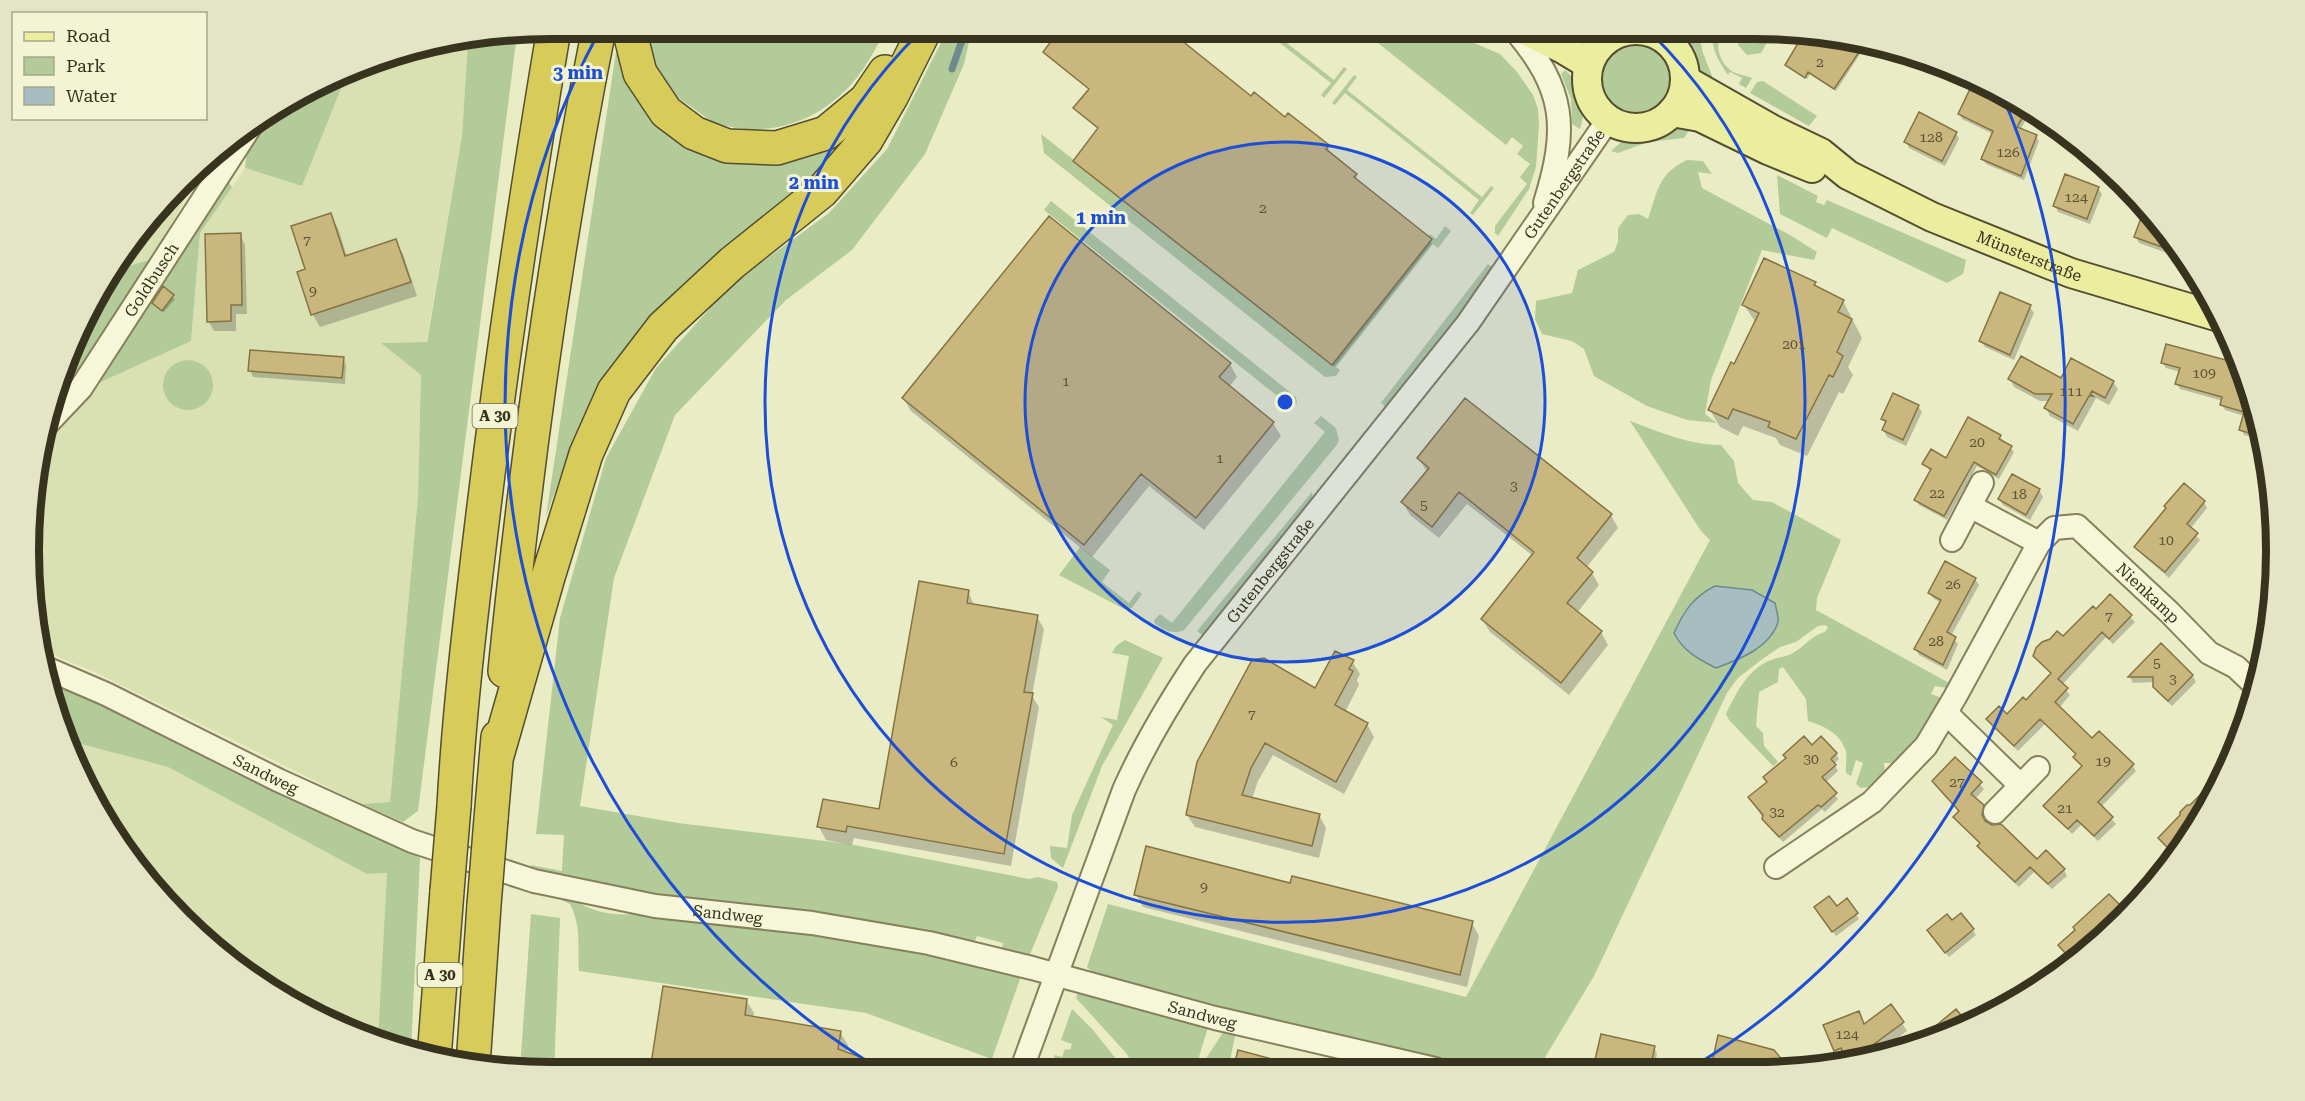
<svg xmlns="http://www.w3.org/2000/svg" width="2305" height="1101" font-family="'Roboto Serif',serif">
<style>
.farmland{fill:#d9e1b3}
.green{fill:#b3ca99}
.water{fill:#a6bec0;stroke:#6e8a8e;stroke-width:1.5}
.shadow{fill:#0003}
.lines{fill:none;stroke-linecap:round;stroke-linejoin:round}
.stream{stroke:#6e8a8e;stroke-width:7}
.building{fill:#c9b77d;stroke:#847443;stroke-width:1.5}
.minor-casing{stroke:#86815c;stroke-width:26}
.major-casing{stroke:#544e30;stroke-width:32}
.highway-casing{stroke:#544e30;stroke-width:36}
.minor{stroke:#f6f7d8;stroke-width:22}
.major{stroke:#ebed9f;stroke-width:28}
.highway{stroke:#d7cc5a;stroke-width:33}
.highway-bridge-casing{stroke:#544e30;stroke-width:36;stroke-linecap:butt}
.highway-bridge{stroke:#d7cc5a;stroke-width:33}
.ring{fill:none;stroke:#1d4ed8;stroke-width:3}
.labels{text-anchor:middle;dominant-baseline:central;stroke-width:6;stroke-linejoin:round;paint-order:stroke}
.number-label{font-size:14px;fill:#5c5436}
.shield{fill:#f2f4d4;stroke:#6f6d55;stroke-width:1.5}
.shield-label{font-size:15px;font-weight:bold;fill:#37331f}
.street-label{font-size:16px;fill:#37331f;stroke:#f2f4d4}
.rim{fill:none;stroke:#37331f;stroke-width:8}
.centre{fill:#1d4ed8;stroke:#f2f4d4;stroke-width:3}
.ring-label{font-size:18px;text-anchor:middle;font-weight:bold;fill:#1d4ed8;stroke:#f2f4d4;stroke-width:6;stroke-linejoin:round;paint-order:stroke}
</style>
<rect width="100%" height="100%" fill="#eaecc5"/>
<!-- farmland -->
<path class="farmland" d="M468 42 462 136 426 342 382 343 421 375 418 497 390 802 362 804 97 673 43 651 33 619 39 448 62 423 52 405 70 347 54 402 191 341 200 233 245 168 302 186 346 76 382 56Z
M199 172 153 259 111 271 116 261Z
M70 741 168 767 367 874 387 873 379 1041 350 1033 206 943 136 868 82 782Z"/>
<!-- green -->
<path class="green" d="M647 29H886C873 54 859 81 836 99 803 127 758 137 716 123 708 120 700 113 693 108 682 101 670 93 663 81 655 69 649 43 647 29Z
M948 29H972L964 64 925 154 852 250 786 300 675 415 614 578 580 806 678 823 849 844 1029 879 1038 877 1057 882 1058 887 1028 959 1001 954 1003 943 977 936 974 943 619 891 531 869V865L562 871 564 835 536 834 560 618 606 458 656 368 732 284 829 213 887 149Z
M1262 29H1269L1334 80 1344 67 1347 69 1324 98 1321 95 1331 83Z
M1390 29H1450L1474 43 1500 54 1517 72 1533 95 1538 109 1539 125 1536 167 1529 189 1498 236 1495 233V226L1527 184 1520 177 1530 164 1517 154 1523 146 1512 137 1506 145 1378 43Z
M1689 29 1699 35 1703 53 1714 81 1699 77C1690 61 1685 45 1689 29Z
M1713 29H1720L1721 36C1714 48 1721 64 1733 72 1739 75 1746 75 1752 78L1746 88 1739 84 1742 78 1730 72 1728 75C1718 60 1710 48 1713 29Z
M1752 31 1754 42 1769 39 1761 53 1747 55 1738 45 1740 33Z
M517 34 418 811 403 822 362 804 390 802 418 497 421 375 381 343 427 342 462 136 468 42Z
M1601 77a35 35 0 1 1 70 0a35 35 0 1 1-70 0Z
M616 52 620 60 702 150 873 108 843 149 583 420 567 457 546 517Z
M1565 70C1583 85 1587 107 1580 129L1572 124 1571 99 1561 74Z
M1354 75 1357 77 1347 90 1482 197 1491 186 1494 188 1473 215 1470 213 1479 200 1345 93 1335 105 1332 103Z
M346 76 302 186 245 168 247 150 260 122Z
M1763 81 1817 116 1809 126 1750 93 1757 82Z
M1693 124 1684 138 1648 142 1618 153 1611 151 1627 137 1653 133 1670 125Z
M1041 134 1328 361 1430 234 1436 239 1445 226 1451 231 1438 248 1433 244 1336 367 1340 370 1336 376 1325 377 1044 153Z
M1687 160 1703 161 1712 174 1698 172 1702 188 1790 235 1817 252 1814 260 1762 250 1711 380 1705 414 1717 423 1687 420 1647 406 1594 376 1584 349 1572 341 1542 334 1535 319 1536 301 1572 293 1578 270 1614 252 1618 242V228L1628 215 1639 214 1648 219C1658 190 1658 174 1687 160Z
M1777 175 1818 196 1816 202 1824 205 1827 200 1966 260 1963 274 1947 283 1832 228 1827 238 1780 214Z
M228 181 232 187 200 233 191 341 94 385Z
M1051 201 1296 397 1297 403 1290 406 1044 210Z
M153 259 72 385 54 403 70 347 111 271Z
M1488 264 1493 268C1461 316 1424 364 1386 407L1381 403Z
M163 385a25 25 0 1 1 50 0a25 25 0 1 1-50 0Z
M1321 416 1336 428 1339 440 1336 446 1184 630C1173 635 1165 630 1155 624L1154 620 1160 614 1172 623 1325 432 1314 423Z
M1630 421C1660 432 1689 445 1721 445L1734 461 1738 483 1753 500 1772 502 1841 540 1817 598 1816 610 1951 684 1947 688 1935 686 1931 694 1939 697 1941 701 1933 721 1892 770 1891 763H1884L1885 775 1871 787 1861 788 1856 784 1863 763 1856 760 1851 776 1846 773C1845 766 1848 755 1845 749 1839 732 1823 726 1808 721L1806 699 1783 667 1779 669 1778 682 1759 692 1756 726 1763 733 1764 746 1778 762 1773 766 1729 720 1726 714C1736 693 1748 669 1771 660 1778 657 1786 657 1793 653 1805 646 1812 635 1825 632L1828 627 1825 625 1818 626 1796 642 1780 647 1761 660 1738 678 1727 693 1594 976 1538 1069H1485L1272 1020 1150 987 1120 985 1096 976 1087 967 1108 904 1466 997 1710 540 1701 531Z
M1312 492 1313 501 1202 635 1197 631Z
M1080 547 1110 570 1102 582 1129 603 1138 591 1142 594 1132 608 1124 609 1059 575Z
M1125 640 1163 658 1102 766 1063 868 1051 858 1050 846 1067 848 1072 815 1113 725 1101 717 1117 720 1129 656 1112 653 1116 646Z
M51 677C146 724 243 770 337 819 364 833 394 842 420 858L411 1051 378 1041 387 873 367 874 168 767 70 741Z
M567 895C590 914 626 920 654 909L872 938 1021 976 992 1059 866 1013 579 971C577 945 582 928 570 904L553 896Z
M531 914 560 918 554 1072 520 1069Z
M1079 989 1208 1027 1195 1070H1137L1126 1053 1076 998Z
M1072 1009 1093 1030 1125 1070 1050 1071 1055 1055 1062 1057 1065 1049 1070 1050 1072 1044 1061 1040Z
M1226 1028 1236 1031 1228 1070H1203L1205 1060Z"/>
<!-- water -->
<path class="water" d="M1715 586 1752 590 1775 603C1776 609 1779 616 1778 622 1770 648 1738 660 1716 668 1698 659 1683 651 1674 633 1684 611 1693 597 1715 586Z"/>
<!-- shadow -->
<path class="shadow" d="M1804 33 1857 39 1868 42 1836 91 1810 74 1807 79 1787 65Z
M1044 52 1252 98 1328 146 1329 148 1327 151 1356 175 1357 177 1355 180 1432 243 1334 367 1076 163 1075 161 1099 129 1075 108 1090 90Z
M1998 105 2027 108 2030 113 2020 130 2036 136 2039 141 2024 180 1986 164 1983 159 1993 134 1962 119 1960 114Z
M1956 133 1959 139 1945 166 1909 148 1906 142Z
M2098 188 2102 194 2090 224 2058 212 2055 206Z
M2146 209 2189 261 2139 243 2136 237Z
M330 215 338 228 347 257 396 241 403 254 417 296 320 327 313 315 299 273 307 270Z
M240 235 245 245 247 314H236V331H214L209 322Z
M1815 283 1818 289 1843 301 1862 338 1848 367 1853 375 1843 394 1839 392 1807 456 1780 445 1776 438 1743 426 1738 436 1720 427 1710 410 1735 366 1756 323 1744 305Z
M163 289 175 299 164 312 154 303Z
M2030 307 2034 313 2014 360 1985 347 1981 341Z
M2167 346 2250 393 2262 435 2261 440 2244 435 2241 429 2244 416 2225 410 2222 405 2223 401 2180 389 2177 384 2180 372 2166 368 2163 363Z
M343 358 346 365 345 384 253 377 250 370Z
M1230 364 1237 377 1229 387 1273 423 1281 436 1204 530 1149 486 1092 557 911 411 903 398Z
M2010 379 2113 382 2118 389 2109 405 2096 398 2078 431 2050 416 2046 408 2050 401H2040L2014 387Z
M1918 406 1922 412 1906 446 1887 437 1883 430 1886 424 1883 419Z
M1969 419 2000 437 2014 452 1999 479 1977 466 1947 520 1919 505 1916 500 1931 472 1924 464 1947 460Z
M1419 459 1611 515 1618 528 1586 568 1592 573 1599 585 1577 613 1601 632 1608 645 1569 695 1490 632 1482 619 1533 556 1467 504 1439 538 1410 515 1403 503 1427 472Z
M2013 476 2039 490 2043 497 2030 520 2003 505 1999 499Z
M2204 502 2207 508 2190 529 2200 540 2169 578 2140 553 2136 547Z
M1946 563 1975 579 1979 585 1951 636 1958 644 1947 670 1919 655 1916 649 1941 603 1933 598 1930 593Z
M968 592 975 606 1037 617 1044 629 1032 696 1039 707 1011 866 854 838 852 845 826 840 819 827 880 810Z
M2110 596 2135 622 2113 644 2106 637 2062 685 2070 695 2059 708 2092 740 2132 765 2136 771 2101 807 2116 824 2098 841 2081 825 2072 834 2045 806 2082 767 2075 758 2077 756 2045 724 2018 751 1992 726 1988 720 2007 716 2026 702 2052 675 2035 656 2063 639Z
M2161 645 2192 675 2196 682 2172 706 2158 693 2154 682 2133 683 2130 677Z
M1352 661 1360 674 1357 680 1359 685 1345 712 1367 724 1374 737 1344 794 1273 755 1258 781 1252 799 1319 815 1326 828 1319 858 1195 827 1187 815 1316 690Z
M1812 747 1836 754 1839 759 1834 764 1838 771 1825 783 1838 799 1825 812 1822 809 1783 842 1767 824 1753 803Z
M1955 759 1984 789 1975 799 1986 813 1984 822 2037 861 2064 870 2067 876 2052 889 2034 872 2019 887 1982 852 1979 846 1980 844 1959 823 1955 817 1960 812 1934 781Z
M2175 857 2169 868 2073 964 1977 1020 2019 985 2023 990 2066 955 2060 946 2118 906 2139 884H2150Z
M1291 884 1472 923 1479 936 1467 987 1143 907 1136 894Z
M1836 908 1856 914 1859 919 1836 936 1819 912Z
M1973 930 1976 935 1949 957 1932 936Z
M746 1000 754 1013 753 1018 840 1032 848 1045 846 1054 897 1071 658 1072 653 1064Z
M1891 1006 1907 1031 1892 1042 1897 1048 1840 1063 1825 1026 1864 1025Z
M1654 1048 1657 1054 1654 1069H1599L1596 1064Z
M1773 1051 1787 1068H1756L1729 1062 1732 1068H1708L1712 1055Z
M1239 1052 1311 1070H1235Z"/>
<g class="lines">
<!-- stream -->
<path class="stream" d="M952 69 966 29"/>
</g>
<!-- building -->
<path class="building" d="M1061 28H1166L1251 96 1254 92 1285 117 1288 113 1329 145 1326 149 1357 174 1354 177 1432 239 1332 365 1073 161 1098 128 1073 108 1089 89 1043 52Z
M1804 33 1857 39 1866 42 1834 89 1808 72 1805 78 1785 65Z
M1970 89 1998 103 2005 95 2028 108 2017 127 2037 135 2021 176 1981 159 1993 131 1958 114Z
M1919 112 1957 132 1942 161 1904 142Z
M2065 174 2099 187 2087 219 2053 206Z
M2145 207 2184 255 2134 237Z
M331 213 345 256 396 239 411 282 311 315 297 272 305 269 291 226Z
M1049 216 1231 363 1219 377 1274 422 1196 518 1141 474 1084 545 902 398Z
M241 233 242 305H231V321L207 322 205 234Z
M1764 258 1816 282 1814 285 1844 300 1838 312 1852 319 1837 352 1843 356 1833 377 1829 375 1796 439 1768 427 1770 422 1733 409 1728 419 1708 410 1731 362 1734 364 1759 313 1742 305Z
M163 286 174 295 162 311 152 303Z
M2000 292 2031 305 2010 355 1979 341Z
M2166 344 2241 364 2263 437 2239 430 2244 412 2220 405 2222 397 2175 384 2180 368 2161 363Z
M250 350 344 357 342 378 248 371Z
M2021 356 2061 378 2071 358 2114 381 2105 398 2092 391 2090 394 2093 396H2089L2073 424 2044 408 2052 394H2035L2008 379Z
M1893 393 1919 405 1903 440 1882 430 1886 421 1881 419Z
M1465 398 1612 514 1577 558 1593 572 1567 603 1602 631 1561 683 1481 619 1534 552 1459 492 1432 527 1401 502 1429 468 1417 458Z
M1968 417 2001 435 1999 439 2012 446 1996 475 1974 462 1944 516 1914 500 1931 469 1922 464 1931 449 1946 458Z
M2012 474 2040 489 2026 515 1998 499Z
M2184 483 2205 501 2187 524 2198 533 2165 572 2134 547 2166 508 2164 506Z
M1945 561 1976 578 1947 632 1956 637 1943 665 1914 649 1941 600 1928 593Z
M919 581 969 590 967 603 1038 615 1024 692 1033 693 1004 854 847 826 846 832 817 827 823 799 879 809Z
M2110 594 2132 615 2109 639 2102 632 2058 679 2068 688 2055 702 2092 738 2099 731 2134 764 2098 802 2113 817 2094 836 2077 820 2068 829 2043 806 2082 766 2073 757 2076 754 2040 719 2014 746 1986 719 1999 706 2007 714 2023 697 2026 700 2051 673 2033 656 2036 648 2042 642 2050 639 2057 631 2063 636 2093 606 2096 609Z
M2161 643 2193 675 2168 701 2153 687V677H2128Z
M1335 651 1354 660 1349 669 1353 671 1335 705 1368 723 1336 782 1265 743 1251 768 1242 795 1320 814 1312 846 1186 815 1197 762 1252 660 1264 658 1315 688Z
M1804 736 1812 745 1821 736 1837 753 1831 759 1836 765 1822 777 1837 793 1821 807 1818 805 1779 837 1762 819 1763 815 1748 797 1767 782 1763 777 1786 758 1783 755Z
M1955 757 1982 782 1971 794 1984 805 1982 815 1985 821 1992 825 2001 824 2037 859 2046 850 2065 869 2048 884 2030 867 2015 882 1977 846 1980 843 1953 817 1959 811 1932 781Z
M2210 785 2215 788 2176 856 2158 838 2180 815V812L2187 805H2190Z
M1146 846 1290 883 1292 876 1473 921 1460 975 1134 895Z
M2109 894 2126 911 2074 963 2058 945 2075 930 2073 927Z
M1829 896 1837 906 1847 898 1858 913 1832 932 1814 907Z
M1961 913 1974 929 1945 953 1927 930 1947 914 1952 920Z
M663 986 747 999 745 1015 841 1031 838 1049 894 1069V1071L703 1072 651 1064Z
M1891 1004 1904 1022 1866 1050 1869 1056 1847 1062 1841 1048 1834 1051 1823 1025 1859 1011 1864 1024Z
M1956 1009 1969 1025 1955 1033 1915 1043Z
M1601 1034 1655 1046 1650 1069H1615L1594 1064Z
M1718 1035 1774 1050 1789 1068H1773L1745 1062 1743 1068H1711Z
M1238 1050 1291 1064 1290 1070H1233Z"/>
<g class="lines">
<defs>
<g id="minor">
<path d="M1514 29C1566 90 1568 128 1545 203"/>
<path d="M1660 36 1664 29"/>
<path id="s1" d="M46 425 81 388 250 127"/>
<path d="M1970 506 2039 543"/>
<path d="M1952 540 1982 483"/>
<path id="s2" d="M48 669 106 694 278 780 412 841 534 881 655 906 812 923 929 943 1032 968 1215 1018 1435 1069"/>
<path d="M1946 713 2020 785"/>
<path d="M1995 812 2038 768"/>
<path id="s3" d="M1776 867 1872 802 1926 746 1955 697 2039 543 2054 528 2077 526 2169 612 2209 653 2236 667 2256 686"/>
<path id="s4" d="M1021 1071 1124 790C1144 745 1168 705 1195 664L1468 323 1608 120"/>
</g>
<g id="major">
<path d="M1523 29 1563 49 1588 64"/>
<path d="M1578 29 1610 37"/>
<circle cx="1636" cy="79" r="49"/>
<path id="s5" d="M1685 80 1773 130 1821 153 1848 175 1932 217 2071 273 2219 317"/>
<path d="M1672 112 1700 117 1768 150 1812 168"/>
</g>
<path id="highway" d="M629 29 640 73 666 112 694 133 727 146 777 148 826 133 866 100 885 72
M505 671C527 455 556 241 599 29
M496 759 548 577 586 454 614 391 663 327 732 263 822 191 866 140 891 97 925 29
M454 806C459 714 470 622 481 531 501 363 526 195 554 29
M491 819 498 737
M434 1058 447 891
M473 1065 484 905"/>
</defs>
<!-- minor casing -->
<use href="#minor" class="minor-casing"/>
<!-- major casing -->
<use href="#major" class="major-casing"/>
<!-- highway casing -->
<use href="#highway" class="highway-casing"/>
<!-- minor -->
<use href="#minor" class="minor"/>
<!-- major -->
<use href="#major" class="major"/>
<!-- highway -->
<use href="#highway" class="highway"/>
<defs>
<path id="highway-bridge" d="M447 891 454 806
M484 905 491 819"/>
</defs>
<!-- highway-bridge casing -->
<use href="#highway-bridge" class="highway-bridge-casing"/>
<!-- highway-bridge -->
<use href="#highway-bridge" class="highway-bridge"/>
</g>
<!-- distance rings -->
<circle cx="1285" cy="402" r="260" fill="#1d4ed8" fill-opacity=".12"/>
<g class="ring">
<circle cx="1285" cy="402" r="260"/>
<path d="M1649 31A520 520 0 1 1 921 31"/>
<path d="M883 1071A780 780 0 0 1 600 30M2003 97A780 780 0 0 1 1693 1067"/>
</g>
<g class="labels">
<!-- number labels -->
<g class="number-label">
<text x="1820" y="62">2</text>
<text x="1931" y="137">128</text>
<text x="2008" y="152">126</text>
<text x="2076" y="197">124</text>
<text x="1263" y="208">2</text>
<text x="307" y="240">7</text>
<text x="313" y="291">9</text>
<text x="1794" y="344">201</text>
<text x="2204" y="373">109</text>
<text x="1066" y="381">1</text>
<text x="2071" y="391">111</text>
<text x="1977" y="442">20</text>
<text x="1220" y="458">1</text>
<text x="1514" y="486">3</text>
<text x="1937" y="493">22</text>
<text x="2019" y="494">18</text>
<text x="1424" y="505">5</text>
<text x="2166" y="540">10</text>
<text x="1953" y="584">26</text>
<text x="2109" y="616">7</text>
<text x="1936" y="641">28</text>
<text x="2157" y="663">5</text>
<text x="2173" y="679">3</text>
<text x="1252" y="714">7</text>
<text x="1811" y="759">30</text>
<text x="2103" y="761">19</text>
<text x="954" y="762">6</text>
<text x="1957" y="782">27</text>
<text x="2065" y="808">21</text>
<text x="1777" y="812">32</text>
<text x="1204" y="887">9</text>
<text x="1847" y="1034">124</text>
</g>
<!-- shield labels -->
<g class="shield">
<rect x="472.5" y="404" width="45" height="24" rx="4.5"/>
<rect x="417.5" y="963" width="45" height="24" rx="4.5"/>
</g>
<g class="shield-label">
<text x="495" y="416">A 30</text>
<text x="440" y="975">A 30</text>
</g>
<!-- street labels -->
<g class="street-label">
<text stroke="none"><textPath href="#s4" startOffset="1050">Gutenbergstraße</textPath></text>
<text stroke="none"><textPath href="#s5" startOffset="388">Münsterstraße</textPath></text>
<text stroke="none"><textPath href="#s1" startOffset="180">Goldbusch</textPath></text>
<text stroke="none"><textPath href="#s4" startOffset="564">Gutenbergstraße</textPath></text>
<text stroke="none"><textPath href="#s3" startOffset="568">Nienkamp</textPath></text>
<text stroke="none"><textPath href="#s2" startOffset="242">Sandweg</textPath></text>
<text stroke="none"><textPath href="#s2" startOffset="728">Sandweg</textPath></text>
<text stroke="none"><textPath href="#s2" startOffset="1214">Sandweg</textPath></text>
</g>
</g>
<!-- crop -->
<path d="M0 0H2305V1101H0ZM550 39H1755A511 511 0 0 1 2266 550V551A511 511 0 0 1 1755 1062H550A511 511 0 0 1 39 551V550A511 511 0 0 1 550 39Z" fill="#e3e5c6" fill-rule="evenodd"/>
<path class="rim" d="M550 39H1755A511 511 0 0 1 2266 550V551A511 511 0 0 1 1755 1062H550A511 511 0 0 1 39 551V550A511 511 0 0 1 550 39Z"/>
<circle cx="1285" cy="402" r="9" class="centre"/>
<g class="ring-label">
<text x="578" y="79">3 min</text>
<text x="814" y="189">2 min</text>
<text x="1101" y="224">1 min</text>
</g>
<!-- legend -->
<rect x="12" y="12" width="195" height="108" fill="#f2f4d4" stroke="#a7a78c" stroke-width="1.5"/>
<rect x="24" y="32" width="30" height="9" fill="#ebed9f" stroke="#a7a78c" stroke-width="1.5"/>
<text x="66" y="42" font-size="18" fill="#37331f">Road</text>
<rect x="24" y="57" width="30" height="18" fill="#b3ca99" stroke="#a7a78c" stroke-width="1.5"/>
<text x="66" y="72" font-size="18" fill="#37331f">Park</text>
<rect x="24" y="87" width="30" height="18" fill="#a6bec0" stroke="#a7a78c" stroke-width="1.5"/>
<text x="66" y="102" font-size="18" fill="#37331f">Water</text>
</svg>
